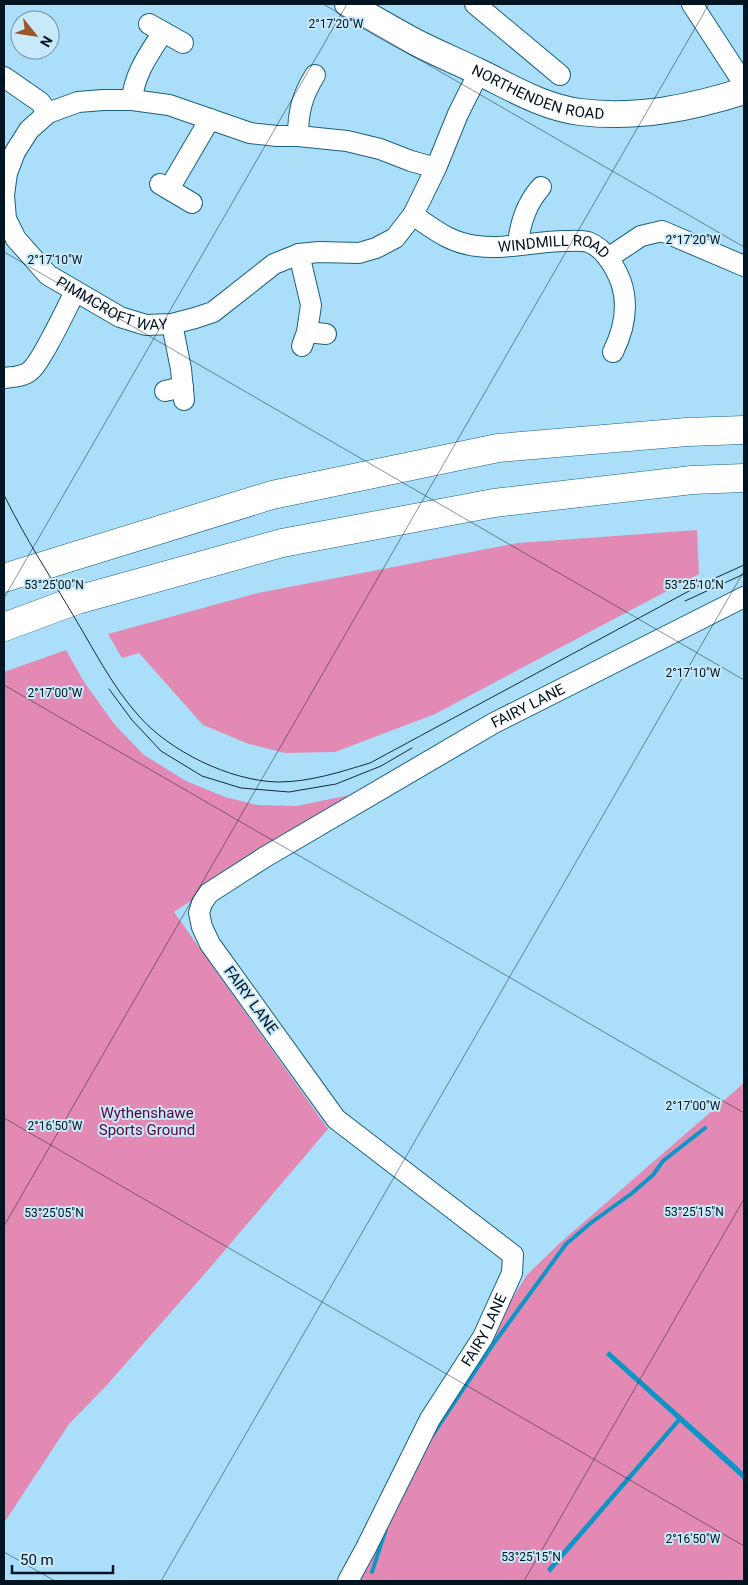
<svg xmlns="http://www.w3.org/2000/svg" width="748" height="1585" font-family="Roboto,sans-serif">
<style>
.green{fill:#e28ab3}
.water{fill:#0d95c5}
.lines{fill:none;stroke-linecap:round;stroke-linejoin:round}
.stream{stroke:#0d95c5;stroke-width:4}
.minor-casing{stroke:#176281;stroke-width:22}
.major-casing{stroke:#176281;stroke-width:28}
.highway-casing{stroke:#176281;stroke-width:29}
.minor{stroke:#fff;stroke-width:20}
.major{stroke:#fff;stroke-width:26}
.highway{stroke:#fff;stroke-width:28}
.tram{stroke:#142c3a;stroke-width:1}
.ticks{fill:none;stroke:#001521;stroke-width:1;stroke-opacity:0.45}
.labels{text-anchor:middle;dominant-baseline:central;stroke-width:4;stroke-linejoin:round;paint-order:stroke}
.street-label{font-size:15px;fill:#001521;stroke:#c7e9fa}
.park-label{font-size:15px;fill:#5a0538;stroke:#c7e9fa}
.ticks-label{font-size:12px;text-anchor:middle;fill:#001521;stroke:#c7e9fa;stroke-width:4;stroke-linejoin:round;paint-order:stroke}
</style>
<rect width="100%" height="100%" fill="#abdef9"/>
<!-- green -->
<path class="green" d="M697 530 699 574 435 714 335 752 285 753 249 744 203 725 139 653 122 658 108 634 258 593 518 543Z
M66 650 84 682 115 725 144 755 186 781 225 797 257 805 296 806 350 795 174 912 328 1129 208 1270 106 1386 69 1424 4 1523V672Z
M744 1083V1581H352L427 1436 527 1275 561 1242Z"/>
<!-- water -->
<path class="water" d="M609 1351 736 1465 744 1473V1480L680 1422 550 1573 547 1569 677 1419 606 1355Z"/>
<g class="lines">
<!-- stream -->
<path class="stream" d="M432 1436 494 1343 566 1244 592 1222 631 1194 653 1175 663 1161 705 1128
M372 1572 386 1529"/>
<defs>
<g id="minor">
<path d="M475 4 560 75"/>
<path d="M692 4 744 84"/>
<path d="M149 24 183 43"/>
<path d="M4 77 40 102 48 113"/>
<path d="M132 100C134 74 149 54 163 32"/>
<path d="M298 136C298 112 302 96 315 75"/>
<path id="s1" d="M436 168 411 161 380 149 347 141 298 136H277L250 133 169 105 132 100H103L78 102 48 113 29 130 15 152 7 173 4 195 6 219 16 239 48 275 120 317 146 325 172 324 195 318 213 312 274 264 299 254 319 252 359 253 376 248 395 238 413 215 436 168 458 114 479 72"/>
<path d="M160 184 192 203"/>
<path d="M169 189 210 119"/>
<path id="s2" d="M413 215C435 230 450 243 477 246 506 250 536 241 565 241 572 241 581 240 588 242 605 248 615 267 621 282 629 306 624 330 613 352"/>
<path d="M518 244C520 223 526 204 541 187"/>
<path d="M299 254 311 305 307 332 302 346"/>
<path d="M608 258 641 236 662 231 744 266"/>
<path d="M172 324 181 369 184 400"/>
<path d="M307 332 326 334"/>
<path d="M4 378C12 377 23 377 30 371 41 363 67 307 75 292"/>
<path d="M165 391 183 387"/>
<path id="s3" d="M348 1581 366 1548 430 1419 483 1337 512 1273 513 1255 336 1119 210 944 202 927 199 913 202 903 209 893 265 857 494 723 744 597"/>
</g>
<g id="major">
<path id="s4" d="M348 4C371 17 394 31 417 43 437 53 458 62 479 72 512 88 543 107 580 112 637 119 690 108 744 91"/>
</g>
<path id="highway" d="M4 578 272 495 498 448 687 432 744 430
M4 627 77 600 282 543 494 503 692 480 744 478"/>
</defs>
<!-- minor casing -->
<use href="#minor" class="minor-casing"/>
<!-- major casing -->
<use href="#major" class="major-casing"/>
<!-- highway casing -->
<use href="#highway" class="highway-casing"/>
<!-- minor -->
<use href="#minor" class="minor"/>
<!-- major -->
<use href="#major" class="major"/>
<!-- highway -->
<use href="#highway" class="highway"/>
<!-- tram -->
<path class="tram" d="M4 495C25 538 52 579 76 620 95 652 113 687 138 715 169 751 230 781 278 782 310 782 340 772 370 763L702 584 744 565
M685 601 744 574
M109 689 132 720 161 751 202 776 241 788 289 792 336 784 381 766 412 748"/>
</g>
<!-- ticks -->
<path class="ticks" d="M323 4 744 247M4 252 744 680M4 598 347 4M4 685 744 1113M4 1118 744 1546M4 1226 709 4M4 1552 55 1581M161 1581 744 571M524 1581 744 1199"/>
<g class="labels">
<!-- street labels -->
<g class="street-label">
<text stroke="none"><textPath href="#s4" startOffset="211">NORTHENDEN ROAD</textPath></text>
<text stroke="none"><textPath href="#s2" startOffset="150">WINDMILL ROAD</textPath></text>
<text stroke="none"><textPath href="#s1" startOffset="662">PIMMCROFT WAY</textPath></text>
<text stroke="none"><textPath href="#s3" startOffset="1232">FAIRY LANE</textPath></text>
<text transform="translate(251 1000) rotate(54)">FAIRY LANE</text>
<text stroke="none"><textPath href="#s3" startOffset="286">FAIRY LANE</textPath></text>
</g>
<!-- park labels -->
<g class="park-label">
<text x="147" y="1113">Wythenshawe<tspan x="147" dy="17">Sports Ground</tspan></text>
</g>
</g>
<g class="ticks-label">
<text x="336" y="28">2°17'20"W</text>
<text x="693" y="244">2°17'20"W</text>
<text x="55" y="264">2°17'10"W</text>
<text x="694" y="589">53°25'10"N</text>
<text x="54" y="589">53°25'00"N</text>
<text x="693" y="677">2°17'10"W</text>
<text x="55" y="697">2°17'00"W</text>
<text x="693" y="1110">2°17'00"W</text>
<text x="55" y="1130">2°16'50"W</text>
<text x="694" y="1216">53°25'15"N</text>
<text x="54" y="1217">53°25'05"N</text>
<text x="693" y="1543">2°16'50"W</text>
<text x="531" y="1561">53°25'15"N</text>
</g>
<!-- border -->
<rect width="748" height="1585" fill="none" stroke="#001521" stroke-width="10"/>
<!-- north arrow -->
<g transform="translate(35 35) rotate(120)"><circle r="24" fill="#c7e9fa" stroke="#7794a3"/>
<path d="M0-4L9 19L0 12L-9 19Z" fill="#9a5529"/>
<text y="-8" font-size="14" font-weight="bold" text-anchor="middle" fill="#001521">N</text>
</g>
<!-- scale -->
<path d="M12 1565v8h101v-8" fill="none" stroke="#001521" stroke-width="2.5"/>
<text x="20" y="1565" font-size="15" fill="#001521" stroke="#c7e9fa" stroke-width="4" paint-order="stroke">50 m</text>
</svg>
